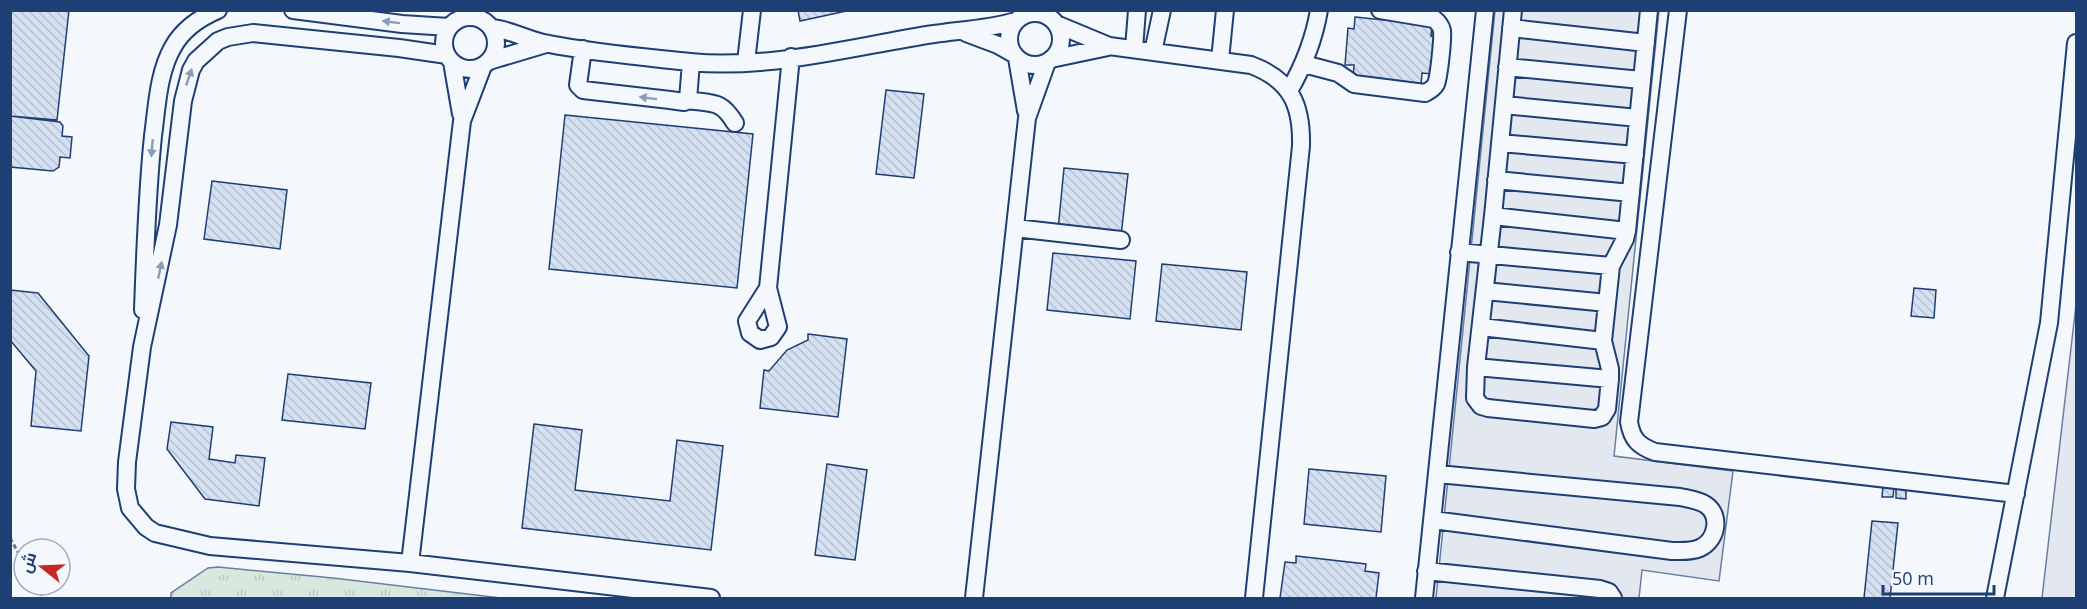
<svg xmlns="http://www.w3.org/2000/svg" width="2087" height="609" font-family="'Open Sans',Cairo,sans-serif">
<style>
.grass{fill:url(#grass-tufts);stroke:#687fa3;stroke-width:1.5}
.parking{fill:#e3e8f0;stroke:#687fa3;stroke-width:1.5}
.building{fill:url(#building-back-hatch);stroke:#1d3f73;stroke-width:1.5}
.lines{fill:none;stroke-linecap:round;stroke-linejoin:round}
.minor-casing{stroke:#1d3f73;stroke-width:20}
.path{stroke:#5e769c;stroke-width:3;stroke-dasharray:4.5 3;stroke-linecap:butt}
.minor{stroke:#f4f7fb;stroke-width:16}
.oneway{fill:#889bb7}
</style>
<defs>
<pattern id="grass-tufts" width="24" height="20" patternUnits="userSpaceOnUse" patternTransform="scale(1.5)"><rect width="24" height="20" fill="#d7e8df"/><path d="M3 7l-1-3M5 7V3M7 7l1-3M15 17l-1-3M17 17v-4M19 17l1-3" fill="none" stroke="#b8c8c3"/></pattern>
<pattern id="building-back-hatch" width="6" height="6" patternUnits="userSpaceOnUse" patternTransform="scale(1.5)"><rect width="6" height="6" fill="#d5e0f0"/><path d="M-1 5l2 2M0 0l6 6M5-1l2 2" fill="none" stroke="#b6c1d1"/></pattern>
</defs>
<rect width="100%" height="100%" fill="#f4f7fb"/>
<!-- grass -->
<path class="grass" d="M218 567 333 578 501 598H171V593L208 568Z"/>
<!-- parking -->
<path class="parking" d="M1495 11H1659L1614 456 1733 471 1719 581 1642 570 1639 598H1436Z
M2076 305V598H2042Z"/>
<!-- building -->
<path class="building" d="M10 10H69L57 120 10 116Z
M798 10H851L800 21Z
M1355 17 1432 25 1431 36 1437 37 1433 74 1422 73 1421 86 1353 79 1354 65H1345L1348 28 1354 29Z
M886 90 924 94 914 178 876 174Z
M565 115 753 134 737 288 549 269Z
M10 116 60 122 63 126 62 136 72 137 70 158 60 157 59 167 53 171 10 167Z
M1064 168 1128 174 1121 236 1058 230Z
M212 181 287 190 280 249 204 239Z
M1053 253 1136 261 1130 319 1047 310Z
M1162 264 1247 272 1241 330 1156 321Z
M1914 288 1936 290 1934 318 1911 316Z
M10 290 38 293 89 356 81 431 31 426 36 371 10 340Z
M808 334 847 339 838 417 760 408 764 370 769 371 787 350 808 340Z
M288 374 371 383 365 429 282 420Z
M171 422 213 427 209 459 235 463 236 455 265 458 259 506 205 499 167 449Z
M534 424 582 430 575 490 670 501 677 440 723 446 711 550 522 528Z
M827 464 867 470 855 560 815 555Z
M1309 469 1386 476 1381 532 1304 524Z
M1883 486 1894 487 1893 497H1882Z
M1896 487 1906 488V499L1896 498Z
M1872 521 1898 523 1890 598H1864Z
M1296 556 1366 564 1365 571 1379 573 1376 598H1280L1285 562 1296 563Z"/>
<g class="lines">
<defs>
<path id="minor" d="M293 10 402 24 449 27
M1513 10 1493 216 1476 367 1475 398 1481 406 1488 408 1594 419 1602 417 1607 409 1610 379V369L1603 341 1611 266 1625 239 1627 231 1649 10
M1678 10 1629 422C1632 440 1639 446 1655 452L2016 494
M1009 39a26 26 0 1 1 52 0a26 26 0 1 1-52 0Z
M444 43a26 26 0 1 1 52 0a26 26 0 1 1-52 0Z
M1056 24 1109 46 1251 65C1291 80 1302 105 1301 146L1254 598
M492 28C512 30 529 41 549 44 595 53 643 57 690 62 770 70 855 46 934 34 962 30 988 29 1016 21
M1511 28 1646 43
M966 33 998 45 1014 54
M583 49 578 85 583 90 670 100 684 102 688 100 691 62
M1134 49 1137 10
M1153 52 1162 10
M447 55 399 48 253 33 228 37 218 41 196 61 191 70 183 101 168 225 142 347 127 462 126 489 130 508 146 527 155 533 210 546 410 563 711 598
M1017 58 1026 111
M1051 59 1108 47
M1220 60 1225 10
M489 61 546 44
M452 62 461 114
M746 62 752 10
M1304 64 1338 73 1354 84 1425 93C1429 91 1434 88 1436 84 1439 77 1443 38 1442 31 1441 25 1438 22 1434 19L1380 10
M1507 67 1641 80
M1289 91C1304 65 1314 40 1319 10
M688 100C714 104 721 100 735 123
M1504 105 1638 118
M1500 143 1635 155
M1496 180 1631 193
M1493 216 1627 231
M1015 228 1121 240
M1459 252 1611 266
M768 288 791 57
M768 288 778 327 771 337 760 340 750 333 747 321Z
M1485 291 1607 303
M143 310C145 252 147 194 153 136 157 107 158 73 173 47 183 29 199 18 218 10
M1481 327 1603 341
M1476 367 1610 379
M1433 520 1672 551C1681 551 1691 552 1700 548 1716 541 1722 516 1706 505 1699 500 1689 499 1680 497L1438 474
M410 563 462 121 483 66
M1426 571 1600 589 1609 592 1613 598
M974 598 1027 118 1047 62
M1424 598 1485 10
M1995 598 2049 323 2076 43"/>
</defs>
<!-- minor casing -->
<use href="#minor" class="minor-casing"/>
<!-- path -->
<path class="path" d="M10 538 24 563
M36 585 43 598"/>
<!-- minor -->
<use href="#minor" class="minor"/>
</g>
<!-- one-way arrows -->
<defs><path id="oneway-solid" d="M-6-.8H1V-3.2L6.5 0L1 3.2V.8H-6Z" transform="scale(1.5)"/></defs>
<g class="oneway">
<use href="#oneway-solid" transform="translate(391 22) rotate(-173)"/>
<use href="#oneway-solid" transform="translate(189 77) rotate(-71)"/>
<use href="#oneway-solid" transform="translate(648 98) rotate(-173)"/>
<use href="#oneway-solid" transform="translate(152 148) rotate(95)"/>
<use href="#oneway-solid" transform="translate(160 270) rotate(-78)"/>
</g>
<!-- border -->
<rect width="2087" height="609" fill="none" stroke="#1d3f73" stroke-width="24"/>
<!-- north arrow -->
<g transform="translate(42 567) rotate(288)"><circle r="28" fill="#f4f7fb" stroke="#9eadc5" stroke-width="1.5"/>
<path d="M0-4.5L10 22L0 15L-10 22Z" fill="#c62828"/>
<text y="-9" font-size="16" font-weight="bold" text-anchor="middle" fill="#1d3f73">ش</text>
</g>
<!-- scale -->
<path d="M1883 585v9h111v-9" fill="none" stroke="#1d3f73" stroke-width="3"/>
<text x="1892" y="585" font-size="18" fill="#1d3f73" stroke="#f4f7fb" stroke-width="4.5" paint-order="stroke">50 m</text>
</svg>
